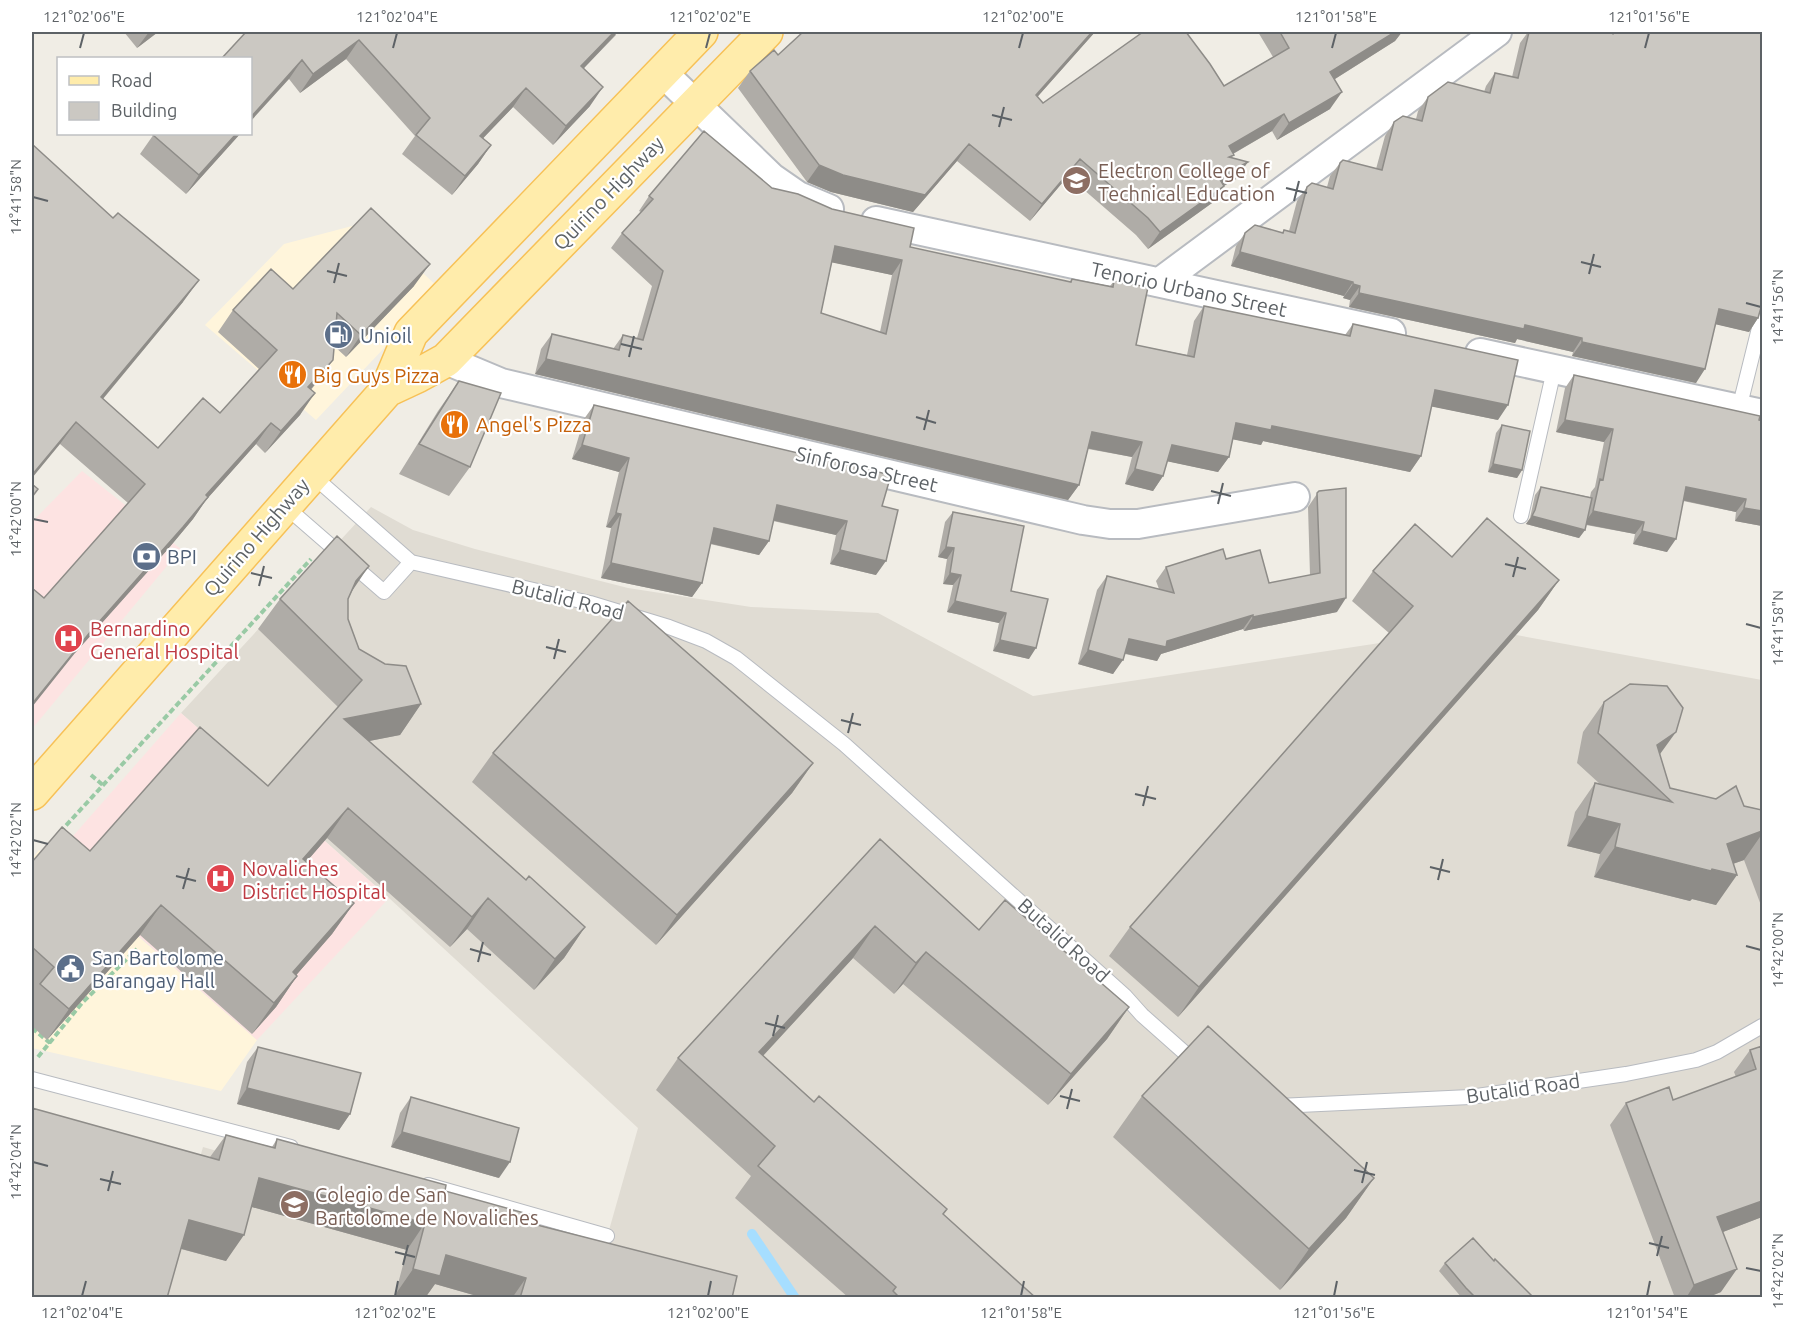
<svg xmlns="http://www.w3.org/2000/svg" width="1794" height="1329" font-family="Ubuntu,sans-serif">
<style>
.commercial{fill:#fff5db}
.education{fill:#e0dcd3}
.medical{fill:#fde3e2}
.lines{fill:none;stroke-linecap:round;stroke-linejoin:round}
.stream{stroke:#a6deff;stroke-width:10}
.service-casing{stroke:#b8bbc0;stroke-width:16}
.minor-casing{stroke:#b8bbc0;stroke-width:32}
.primary-casing{stroke:#f7c157;stroke-width:36}
.path{stroke:#99caa5;stroke-width:4;stroke-dasharray:6 3;stroke-linecap:butt}
.service{stroke:#fff;stroke-width:14}
.minor{stroke:#fff;stroke-width:28}
.primary{stroke:#ffecab;stroke-width:33}
.wall{fill:#afaca7;fill-rule:evenodd}
.shaded-wall{fill:#8e8c88}
.building{fill:#cbc8c2;stroke:#8e8c88;stroke-width:1.5;fill-rule:evenodd}
.ticks{fill:none;stroke:#5d6266;stroke-width:2}
.labels{text-anchor:middle;dominant-baseline:central;stroke-width:4.5;stroke-linejoin:round;paint-order:stroke}
.education-label{font-size:20px;fill:#785e54;stroke:#fff;text-anchor:start}
.street-label{font-size:20px;fill:#5d6266;stroke:#fff}
.service-label{font-size:20px;fill:#4e5e75;stroke:#fff;text-anchor:start}
.food-label{font-size:20px;fill:#c56008;stroke:#fff;text-anchor:start}
.health-label{font-size:20px;fill:#be3a42;stroke:#fff;text-anchor:start}
.neatline{fill:none;stroke:#5d6266;stroke-width:2}
.ticks-label{font-size:15px;text-anchor:middle;fill:#5d6266}
</style>
<rect width="100%" height="100%" fill="#f0ede5"/>
<!-- commercial -->
<path class="commercial" d="M352 226 381 234 440 289 316 420 205 325 284 244Z
M39 850 257 1040 221 1091 32 1048V859Z"/>
<!-- education -->
<path class="education" d="M371 507 413 530 475 549 628 588 751 607 878 613 1033 696 1478 628 1762 680V1297L160 1298 203 1147 600 1262 638 1128 389 898 181 713Z"/>
<!-- medical -->
<path class="medical" d="M82 471 181 549 32 729V522Z
M181 713 389 898 257 1040 52 860Z"/>
<g class="lines">
<!-- stream -->
<path class="stream" d="M752 1234 795 1298"/>
<defs>
<path id="service" d="M1739 409 1762 316
M312 475 411 562 590 603 669 627 706 641 736 658 844 744 1125 996 1142 1015 1195 1062
M285 506 384 592 411 562
M1521 516 1554 370
M32 1079 291 1147
M1278 1106 1470 1097 1626 1074 1696 1060 1717 1052 1762 1026
M428 1185 607 1236"/>
<path id="minor" d="M662 72 772 178 798 196 829 209
M876 221 1391 333
M1160 282 1497 32
M1480 353 1762 414
M446 360 501 383 1083 520 1110 524H1138L1295 497"/>
<path id="primary" d="M387 390 417 376 446 360 766 32
M32 793 387 390 411 333 701 32"/>
</defs>
<!-- service casing -->
<use href="#service" class="service-casing"/>
<!-- minor casing -->
<use href="#minor" class="minor-casing"/>
<!-- primary casing -->
<use href="#primary" class="primary-casing"/>
<!-- path -->
<path class="path" d="M91 775 104 786
M60 832 311 559
M32 1028 50 1043
M38 1057 82 1003 137 949"/>
<!-- service -->
<use href="#service" class="service"/>
<!-- minor -->
<use href="#minor" class="minor"/>
<!-- primary -->
<use href="#primary" class="primary"/>
</g>
<!-- wall -->
<path class="wall" d="M124 32H158L137 48Z
M246 32 616 35 584 68 590 106 553 145 513 107 483 138 491 145 478 164 452 195 402 154 415 136 346 59 300 93 289 79Z
M803 32H1095L1037 97 1043 103 1224 86 1273 57 1258 32H1402L1395 41 1335 79 1330 109 1277 140 1272 131 1233 154 1232 158 1236 179 1224 186 1212 203 1148 249 1136 235 1068 176 1030 221 957 161 913 212 831 192 807 182 738 88 750 71 778 55Z
M1528 32H1762V308H1761L1758 318 1749 332 1716 324 1696 383 1572 356 1573 352 1517 339 1515 343 1349 307 1350 300 1343 298 1344 296 1231 266 1236 246 1245 233H1282L1284 230 1289 231 1297 201 1307 187H1327L1330 176 1340 163 1376 169 1385 136 1394 122 1416 119 1418 111 1428 97 1484 92 1486 86 1495 73 1512 77 1520 43Z
M154 134H240L186 194 140 154Z
M32 144 183 302 103 399 158 448 220 413 259 369 218 332 233 310 293 289 414 286 346 357 334 346 317 382 311 390 300 415 265 453 256 444 206 500 193 519 168 549 75 653 44 598 128 503 60 444Z
M772 188 910 247 1069 282 1072 279 1110 286 1114 281 1136 345 1187 355 1194 321 1204 306 1345 335 1353 324 1498 420 1431 406 1421 456 1410 472 1263 441 1261 445 1233 439 1229 457 1218 472 1167 461 1163 476 1153 491 1125 484 1132 457 1088 449 1079 485 1068 500 535 374 541 349 552 334 613 349 623 335 637 338 652 286 611 248 622 233 641 212 639 211 649 196ZM832 262 892 275 880 332 821 313Z
M1574 375 1762 421V526L1735 521 1736 512 1683 501 1667 552 1633 544 1635 534 1586 525 1585 530 1579 538 1526 524 1530 518 1535 495 1541 487 1590 497 1591 492 1595 487 1604 442 1556 432 1565 388Z
M459 381 470 467 449 496 399 474 438 411Z
M594 405 882 506 876 575 830 564 836 535 773 521 769 541 759 555 710 544 702 583 692 597 601 578 611 528 606 527 619 472 572 459 584 419Z
M1502 425 1522 470 1517 478 1488 472 1496 433Z
M1319 491 1337 612 1244 631 1243 629 1161 654 1157 661 1125 654 1113 674 1078 664 1097 590 1107 576 1159 589 1156 581 1166 567 1226 559 1269 583 1310 575 1308 507Z
M953 512 1011 591 1029 659 993 651 999 623 947 612 953 585 943 584 947 559 938 557 945 522Z
M1452 557 1559 580 1538 610 1178 1017 1109 956 1130 927 1389 633 1352 601 1373 571Z
M352 591 348 599V619L359 649 421 704 400 735 369 741 526 880 585 927 564 958 534 990 467 929 450 947 327 838 306 862 354 903 332 934 296 975 297 976 276 1007 252 1034 140 935 47 1040 32 1026V862L90 851 268 786 338 707 258 629 280 599Z
M1604 702 1660 754 1670 788 1762 810V908L1744 860 1733 864 1716 905 1692 899 1690 901 1594 877 1600 854 1567 846 1575 812 1595 783 1600 784 1577 763 1583 732Z
M493 753 813 763 792 793 656 945 472 782Z
M880 839 979 930 1129 1007 1107 1039 1048 1105 903 984 894 994 853 958 763 1056 1036 1298H849L735 1198 751 1176 656 1090 678 1058Z
M1762 1046V1217L1723 1232 1721 1292 1706 1298H1675L1610 1125 1626 1103 1673 1100 1736 1077 1734 1072 1750 1050Z
M258 1047 350 1114 339 1130 237 1104 247 1062Z
M1142 1096 1374 1178 1346 1218 1280 1290 1113 1137Z
M411 1097 499 1178 391 1147 400 1113Z
M226 1135 272 1147 277 1139 445 1191 732 1298H484L435 1284 425 1298H404L395 1295 407 1250 252 1207 226 1261 181 1249 32 1298 210 1157Z
M1445 1263 1532 1298H1462L1439 1271Z"/>
<!-- shaded-wall -->
<path class="shaded-wall" d="M149 32H158L137 48Z
M614 32H618L568 85 581 66Z
M1092 32H1095L1024 112 1036 95Z
M1395 32H1402L1395 41 1319 89 1330 72Z
M359 40 346 59 300 93 313 74Z
M302 60 289 79 250 122V118Z
M603 87 590 106 553 145 566 126Z
M526 88 513 107 467 155 480 136Z
M1342 92 1330 109 1277 140 1289 123Z
M1284 114 1272 131 1217 163 1229 146Z
M236 134H240L186 194 199 175Z
M969 144 957 161 913 212 831 192 807 182 819 165Z
M491 145 478 164 452 195 465 176Z
M1080 159 1068 176 1030 221 1042 204Z
M1248 162 1236 179 1207 195 1219 178Z
M1224 186 1212 203 1148 249 1160 232Z
M835 246 902 260 892 275 825 261Z
M1240 252 1353 282 1344 296 1231 266Z
M430 264 414 286 346 357 361 335Z
M199 280 183 302 86 419 101 397Z
M1353 284 1360 286 1350 300 1343 298Z
M1359 293 1525 325 1582 338 1573 352 1517 339 1515 343 1349 307Z
M1719 309 1758 318 1749 332 1710 323Z
M1582 342 1705 369 1696 383 1572 356Z
M546 359 1079 485 1068 500 535 374Z
M333 360 317 382 293 409 308 387Z
M1435 390 1508 405 1498 420 1424 405Z
M315 393 300 415 265 453 281 431Z
M1565 420 1613 429 1604 442 1556 432Z
M76 422 60 444 32 478V475Z
M271 423 256 444 206 500 193 519 168 549 75 653 32 707V704L91 631 206 495Z
M1236 423 1272 426 1421 456 1410 472 1263 441 1261 445 1226 438Z
M1092 432 1142 442 1132 457 1081 447Z
M582 445 629 458 619 472 572 459Z
M1172 445 1229 457 1218 472 1161 460Z
M1493 464 1522 470 1517 478 1488 472Z
M1135 469 1163 476 1153 491 1125 484Z
M1686 487 1746 499 1736 512 1677 499Z
M777 505 847 521 836 535 767 519Z
M1744 508 1762 511V526L1735 521Z
M1593 511 1644 522 1635 534 1584 524Z
M616 513 621 514 611 528 606 527Z
M1532 516 1585 530 1579 538 1526 524Z
M714 528 769 541 759 555 704 542Z
M1642 531 1676 539 1667 552 1633 544Z
M946 547 954 548 947 559 938 557Z
M840 550 886 561 876 575 830 564Z
M611 563 702 583 692 597 601 578Z
M369 566 348 597 356 581Z
M950 573 961 575 953 585 943 584Z
M1559 580 1538 610 1178 1017 1199 987Z
M1346 598 1337 612 1244 631 1253 617Z
M955 601 1006 613 999 623 947 612Z
M1253 615 1243 629 1161 654 1157 661 1119 652 1129 639 1167 641Z
M1000 640 1036 648 1029 659 993 651Z
M1088 650 1123 660 1113 674 1078 664Z
M421 704 400 735 323 750 344 719Z
M1676 732 1655 761 1657 745Z
M813 763 792 793 656 945 677 915Z
M348 808 327 838 282 890 303 859Z
M1587 816 1620 824 1600 854 1567 846Z
M1762 831V834L1744 860 1715 870 1737 875 1716 905 1692 899 1690 901 1594 877 1615 847 1727 844Z
M488 898 467 929 450 947 472 917Z
M354 903 332 934 272 1003 293 972Z
M161 905 140 935 47 1040 69 1009Z
M875 926 853 958 737 1084 759 1052Z
M585 927 564 958 534 990 555 959Z
M926 952 903 984 894 994 916 963Z
M297 976 276 1007 252 1034 274 1003Z
M1129 1007 1107 1039 1048 1105 1071 1074Z
M247 1088 350 1114 339 1130 237 1104Z
M402 1132 510 1162 499 1178 391 1147Z
M259 1178 425 1223 407 1250 241 1204Z
M1374 1178 1346 1218 1280 1290 1309 1249Z
M1762 1201V1217L1702 1240 1717 1217Z
M189 1220 244 1235 226 1261 171 1246Z
M446 1255 526 1278 512 1298H484L435 1284 425 1298H404L395 1295 413 1269Z
M1737 1269 1721 1292 1706 1298H1686L1694 1285Z"/>
<!-- building -->
<path class="building" d="M246 32H614L581 66 603 87 566 126 526 88 480 136 491 145 465 176 416 135 430 118 359 40 313 74 302 60 250 118V58H222Z
M803 32H1092L1036 95 1043 103 1143 32H1186L1210 64 1224 86 1289 48 1280 32H1395L1330 72 1342 92 1289 123 1284 114 1229 146 1234 155 1229 157 1248 162 1219 178 1224 186 1160 232 1148 218 1080 159 1042 204 969 144 925 195 843 175 819 165 750 71 774 50 778 55Z
M1529 32H1610L1613 34 1614 32H1762V304L1758 318 1719 309 1705 369 1582 342V338L1525 325 1524 329 1359 293 1360 286 1353 284V282L1240 252 1245 233 1255 225 1283 233 1284 230 1295 233 1307 187 1312 183 1333 189 1340 163 1343 160 1382 170 1394 122 1403 116 1422 121 1428 97 1448 82 1490 93 1495 73 1518 78Z
M704 131 772 188 798 194 832 209 914 228 910 247 1071 282 1072 279 1113 287 1114 281 1148 287 1136 345 1194 357 1204 306 1350 336 1353 324 1518 360 1508 405 1435 390 1421 456 1272 426 1271 430 1236 423 1229 457 1172 445 1163 476 1135 469 1142 442 1092 432 1079 485 546 359 552 334 619 350 623 335 643 340 663 271 622 233 653 199 649 196ZM835 246 902 260 886 334 821 313Z
M154 134H236L199 175 153 135Z
M32 144 113 218 118 213 199 280 101 397 158 448 203 398 220 413 277 350 233 310 271 269 293 289 371 208 430 264 361 335 337 313 333 360 308 387 315 393 281 431 271 423 206 495 208 497 183 527 91 631 32 704V588L44 598 145 484 76 422 32 475Z
M1574 375 1760 416 1759 420 1762 421V511L1744 508 1746 499 1686 487 1676 539 1642 531 1644 522 1593 511 1600 479 1603 480 1613 429 1565 420Z
M459 381 501 393 470 467 419 444Z
M594 405 891 475 882 506 898 510 886 561 840 550 847 521 777 505 769 541 714 528 702 583 611 563 621 514 616 513 629 458 582 445Z
M1502 425 1530 431 1522 470 1493 464Z
M32 484 38 489 32 497Z
M1541 487 1592 498 1585 530 1532 516 1535 510Z
M1346 488V598L1253 617V615L1167 641 1166 647 1129 639 1123 660 1088 650 1107 576 1174 593 1166 567 1223 549 1226 559 1260 550 1269 583 1320 573 1317 493 1319 491Z
M953 512 1024 526 1011 591 1048 599 1036 648 1000 640 1006 613 955 601 961 575 950 573 954 548 946 547Z
M1487 518 1559 580 1199 987 1130 927 1413 606 1373 571 1415 524 1452 557Z
M337 536 369 566 356 581 348 599V619L359 649 385 664 406 666 421 704 344 719 526 880 529 876 585 927 555 959 488 898 472 917 348 808 303 859 354 903 293 972 297 976 274 1003 161 905 69 1009 40 984 54 967 32 947V862L62 827 90 851 200 727 268 786 362 680 280 599Z
M628 601 813 763 677 915 493 753Z
M1630 684 1667 686 1683 708 1676 732 1657 745 1670 788 1716 799 1736 786 1744 806 1762 810V831L1727 844 1737 875 1712 869 1711 871 1615 847 1620 824 1587 816 1595 783 1672 802 1598 733 1604 702Z
M880 839 979 930 1005 900 1129 1007 1071 1074 926 952 916 963 875 926 759 1052 814 1102 819 1096 947 1209 943 1214 1036 1298H900L893 1291 896 1287 758 1166 775 1146 678 1058Z
M1208 1026 1374 1178 1309 1249 1142 1096Z
M1762 1046V1201L1717 1217 1737 1269 1694 1285 1626 1103 1669 1087 1673 1100 1756 1069 1750 1050Z
M258 1047 361 1073 350 1114 247 1088Z
M411 1097 519 1128 510 1162 402 1132Z
M32 1108 219 1160 226 1135 275 1148 277 1139 446 1185 445 1191 535 1216 533 1224 737 1276 732 1298H520L526 1278 446 1255 440 1276 413 1269 425 1223 259 1178 244 1235 189 1220 167 1298H32Z
M1473 1238 1494 1261 1495 1259 1533 1297 1532 1298H1476L1466 1288 1445 1263Z"/>
<!-- ticks -->
<path class="ticks" d="M80 48 84 33M393 48 397 33M706 48 710 33M1019 48 1023 33M1332 48 1336 33M1645 48 1649 33M992 115 1012 120M999 127 1004 107M1286 188 1307 193M33 197 48 201M1294 201 1299 181M1581 262 1601 267M327 271 347 276M1589 274 1594 254M334 283 339 263M1746 303 1761 307M621 344 642 349M629 357 634 336M916 417 936 423M924 430 929 410M1211 491 1231 496M1218 504 1223 483M33 519 48 522M1505 564 1526 569M251 573 272 578M1513 577 1518 557M259 586 264 566M1746 624 1761 628M546 647 566 652M554 659 559 639M841 720 861 725M848 733 853 713M1135 794 1156 799M1143 806 1148 786M33 840 48 844M1430 867 1450 872M176 876 196 881M1438 880 1443 859M183 889 189 868M1746 946 1761 950M470 949 491 955M478 962 483 942M765 1023 785 1028M773 1036 778 1015M1060 1096 1080 1101M1067 1109 1072 1089M33 1162 48 1166M1354 1170 1375 1175M100 1179 121 1184M1362 1183 1367 1162M108 1191 113 1171M1649 1243 1669 1248M395 1252 415 1257M1657 1256 1662 1236M403 1265 408 1245M1746 1268 1761 1271M82 1296 86 1281M395 1296 398 1281M708 1296 711 1281M1021 1296 1024 1281M1334 1296 1337 1281M1647 1296 1650 1281"/>
<!-- icons -->
<defs>
<symbol id="university-disc" viewBox="-11 -11 22 22"><circle r="9.5" fill="#8d6e63" stroke="#fff"/><path d="M0-5L7-2L0 1L-7-2ZM-4 1L0 2.5L4 1V4Q0 6-4 4Z" fill="#fff"/></symbol>
<symbol id="fuel-disc" viewBox="-11 -11 22 22"><circle r="9.5" fill="#5c6f8a" stroke="#fff"/><path d="M-5.5-6h7V0h2V4h1.3V-2.5L3-4.5l.8-.8L6-3V5H2.5V1h-1V6h-7ZM-4.2-4.7v3.2H.2V-4.7Z" fill="#fff"/></symbol>
<symbol id="restaurant-disc" viewBox="-11 -11 22 22"><circle r="9.5" fill="#e8710a" stroke="#fff"/><path d="M-5-6h1v4h1v-4h1v4h1v-4h1v5L-1.5 .5V6h-2V.5L-5-1ZM5-6V6H3V1.5H1.5Q1.5-4 5-6Z" fill="#fff"/></symbol>
<symbol id="bank-disc" viewBox="-11 -11 22 22"><circle r="9.5" fill="#5c6f8a" stroke="#fff"/><path d="M-6-4H6V4H-6ZM0-2.3a2.3 2.3 0 1 0 0 4.6a2.3 2.3 0 1 0 0-4.6Z" fill="#fff"/></symbol>
<symbol id="hospital-disc" viewBox="-11 -11 22 22"><circle r="9.5" fill="#e0444e" stroke="#fff"/><path d="M-5-5h3v3.5h4V-5h3V5h-3V1.5h-4V5h-3Z" fill="#fff"/></symbol>
<symbol id="civic-disc" viewBox="-11 -11 22 22"><circle r="9.5" fill="#5c6f8a" stroke="#fff"/><path d="M-.6-6.5H3V-4.5H.6V-3L4-1V1h2V6H-6V1h2V-1L-.6-3ZM-1.2 2.5V6h2.4V2.5Z" fill="#fff"/></symbol>
<symbol id="school-disc" viewBox="-11 -11 22 22"><circle r="9.5" fill="#8d6e63" stroke="#fff"/><path d="M0-5L7-2L0 1L-7-2ZM-4 1L0 2.5L4 1V4Q0 6-4 4Z" fill="#fff"/></symbol>
</defs>
<g fill-rule="evenodd">
<use href="#university-disc" x="1060" y="164" width="33" height="33"/>
<use href="#fuel-disc" x="322" y="318" width="33" height="33"/>
<use href="#restaurant-disc" x="276" y="358" width="33" height="33"/>
<use href="#restaurant-disc" x="438" y="408" width="33" height="33"/>
<use href="#bank-disc" x="130" y="540" width="33" height="33"/>
<use href="#hospital-disc" x="52" y="622" width="33" height="33"/>
<use href="#hospital-disc" x="204" y="862" width="33" height="33"/>
<use href="#civic-disc" x="54" y="952" width="33" height="33"/>
<use href="#school-disc" x="278" y="1188" width="33" height="33"/>
</g>
<g class="labels">
<!-- education labels -->
<g class="education-label">
<text x="1098" y="170">Electron College of<tspan x="1098" dy="23">Technical Education</tspan></text>
<text x="315" y="1194">Colegio de San<tspan x="315" dy="23">Bartolome de Novaliches</tspan></text>
</g>
<!-- street labels -->
<g class="street-label">
<text transform="translate(608 193) rotate(-46)">Quirino Highway</text>
<text transform="translate(1189 289) rotate(12)">Tenorio Urbano Street</text>
<text transform="translate(867 469) rotate(13)">Sinforosa Street</text>
<text transform="translate(256 537) rotate(-49)">Quirino Highway</text>
<text transform="translate(568 599) rotate(14)">Butalid Road</text>
<text transform="translate(1064 940) rotate(42)">Butalid Road</text>
<text transform="translate(1523 1088) rotate(-8)">Butalid Road</text>
</g>
<!-- service labels -->
<g class="service-label">
<text x="360" y="335">Unioil</text>
<text x="167" y="556">BPI</text>
<text x="92" y="957">San Bartolome<tspan x="92" dy="23">Barangay Hall</tspan></text>
</g>
<!-- food labels -->
<g class="food-label">
<text x="313" y="375">Big Guys Pizza</text>
<text x="476" y="424">Angel's Pizza</text>
</g>
<!-- health labels -->
<g class="health-label">
<text x="90" y="628">Bernardino<tspan x="90" dy="23">General Hospital</tspan></text>
<text x="242" y="868">Novaliches<tspan x="242" dy="23">District Hospital</tspan></text>
</g>
</g>
<!-- border -->
<rect width="1794" height="1329" fill="none" stroke="#ffffff" stroke-width="66"/>
<!-- legend -->
<rect x="57" y="57" width="195" height="78" fill="#ffffff" stroke="#bec0c2" stroke-width="1.5"/>
<rect x="69" y="76" width="30" height="9" fill="#ffecab" stroke="#bec0c2" stroke-width="1.5"/>
<text x="111" y="87" font-size="18" fill="#5d6266">Road</text>
<rect x="69" y="102" width="30" height="18" fill="#cbc8c2" stroke="#bec0c2" stroke-width="1.5"/>
<text x="111" y="117" font-size="18" fill="#5d6266">Building</text>
<rect x="33" y="33" width="1728" height="1263" class="neatline"/>
<g class="ticks-label">
<text x="84" y="22">121°02'06"E</text>
<text x="397" y="22">121°02'04"E</text>
<text x="710" y="22">121°02'02"E</text>
<text x="1023" y="22">121°02'00"E</text>
<text x="1336" y="22">121°01'58"E</text>
<text x="1649" y="22">121°01'56"E</text>
<text transform="translate(16 197) rotate(-90)" y="5">14°41'58"N</text>
<text transform="translate(1778 307) rotate(-90)" y="5">14°41'56"N</text>
<text transform="translate(16 519) rotate(-90)" y="5">14°42'00"N</text>
<text transform="translate(1778 628) rotate(-90)" y="5">14°41'58"N</text>
<text transform="translate(16 840) rotate(-90)" y="5">14°42'02"N</text>
<text transform="translate(1778 950) rotate(-90)" y="5">14°42'00"N</text>
<text transform="translate(16 1162) rotate(-90)" y="5">14°42'04"N</text>
<text transform="translate(1778 1271) rotate(-90)" y="5">14°42'02"N</text>
<text x="82" y="1318">121°02'04"E</text>
<text x="395" y="1318">121°02'02"E</text>
<text x="708" y="1318">121°02'00"E</text>
<text x="1021" y="1318">121°01'58"E</text>
<text x="1334" y="1318">121°01'56"E</text>
<text x="1647" y="1318">121°01'54"E</text>
</g>
</svg>
